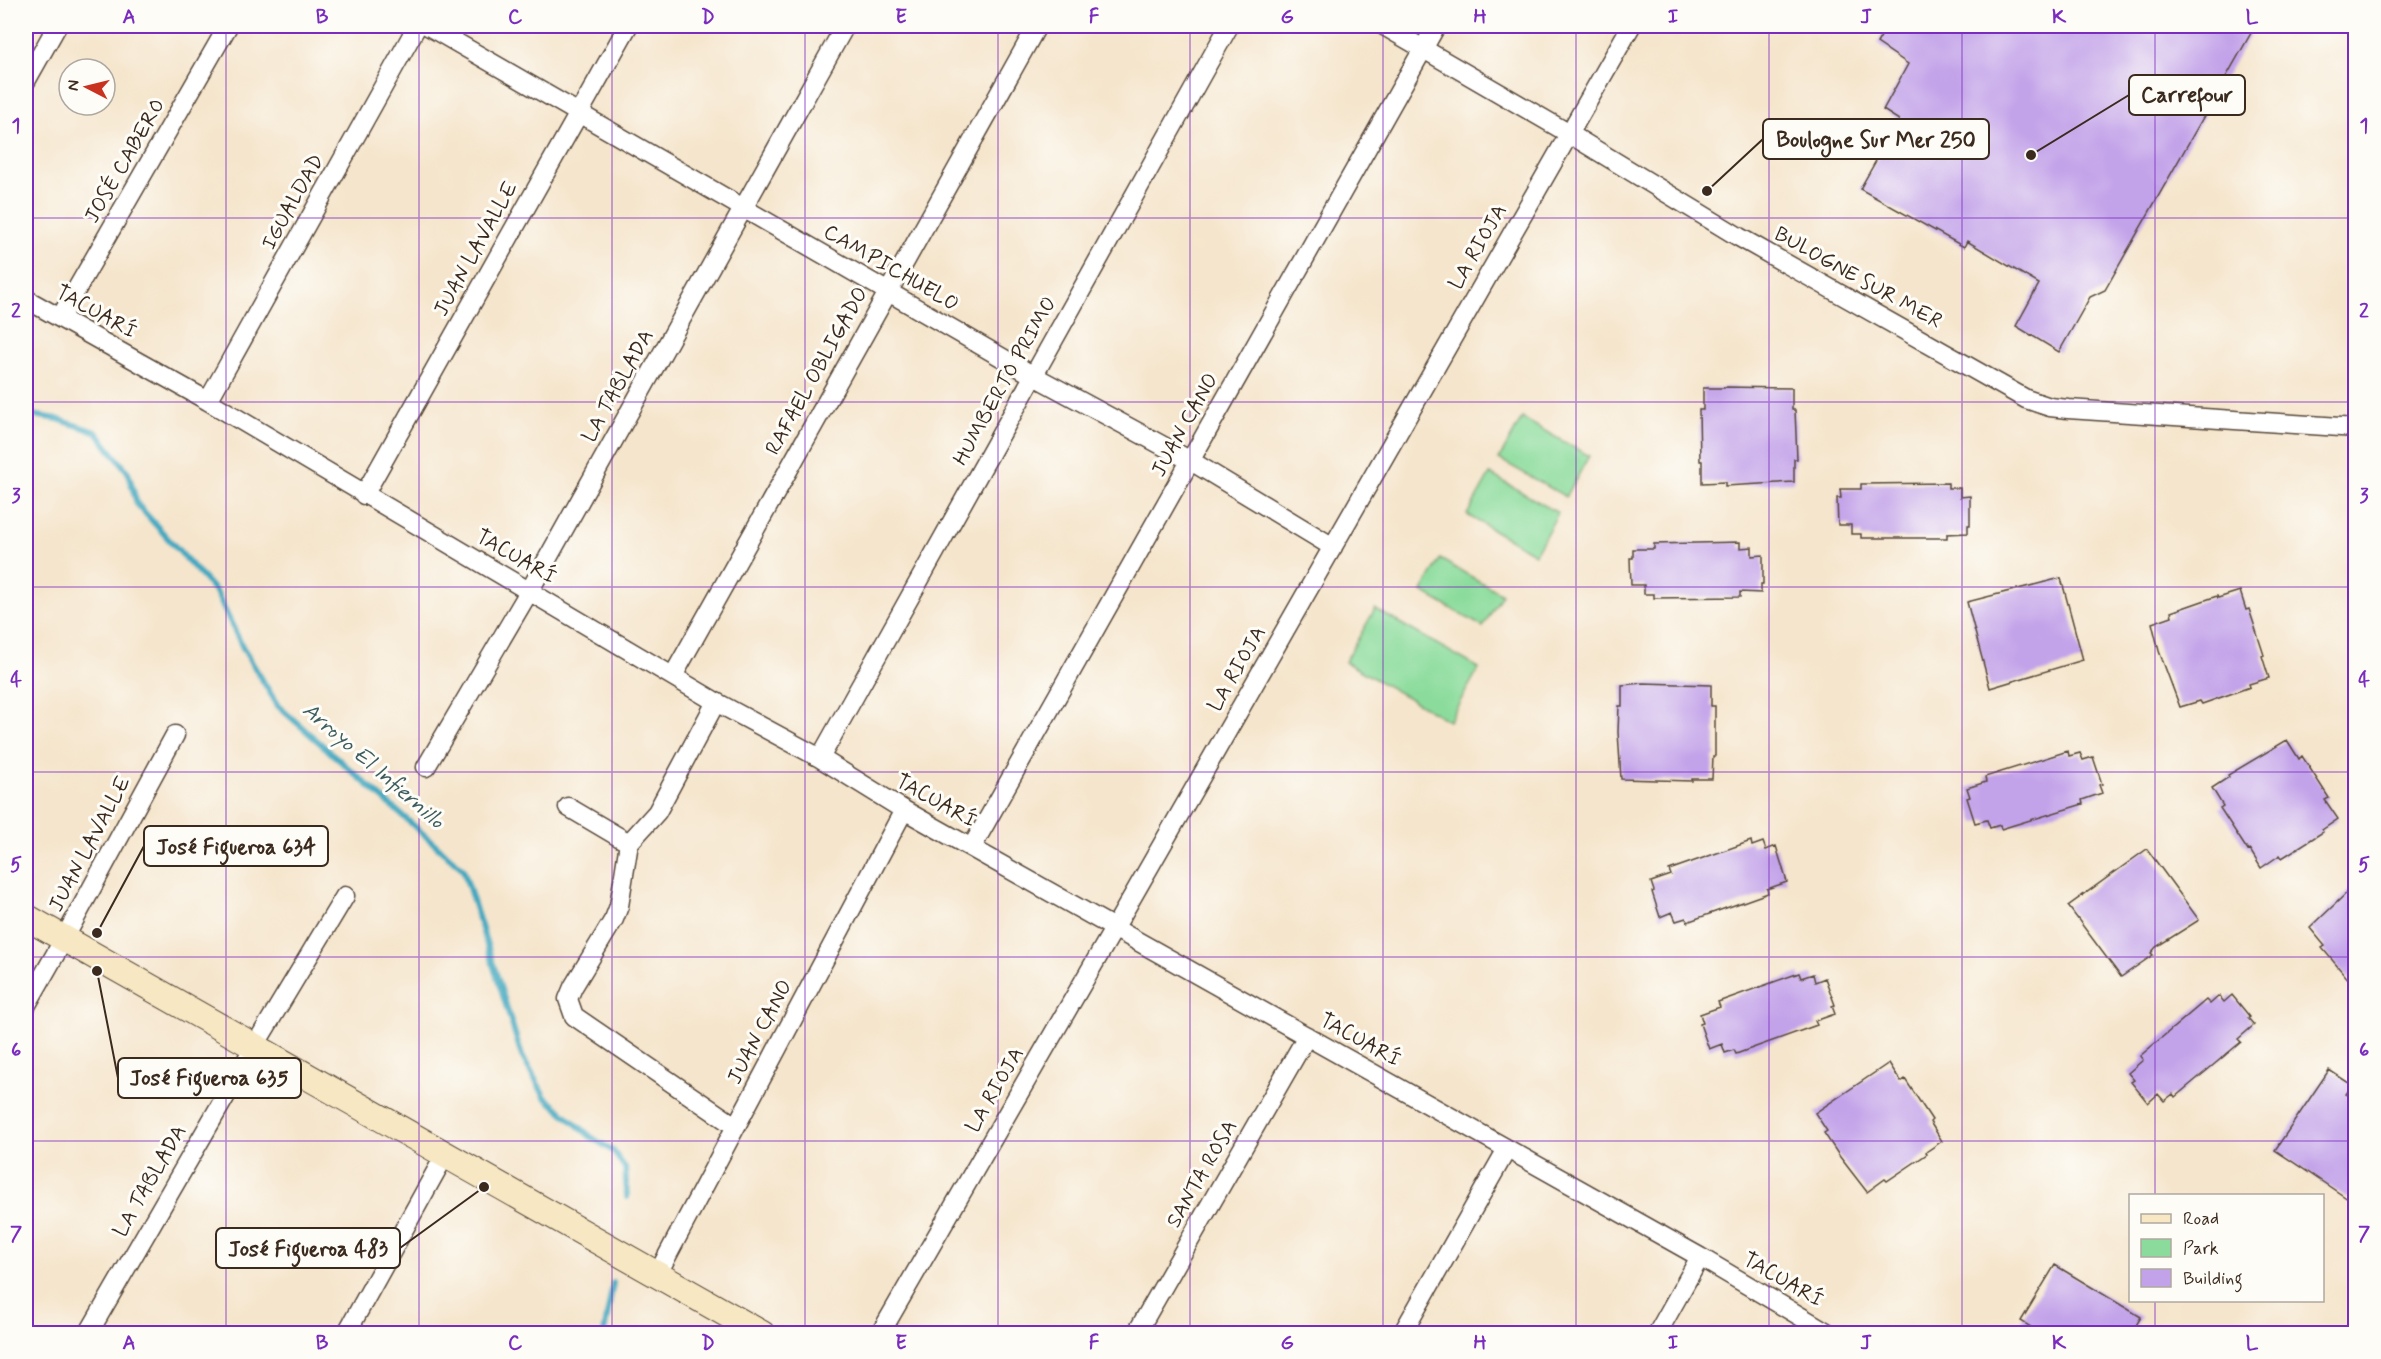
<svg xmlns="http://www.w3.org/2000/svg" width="2381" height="1359" font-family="Mynerve,sans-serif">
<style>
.green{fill:#8bdc9c;stroke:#63835d;stroke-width:1.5}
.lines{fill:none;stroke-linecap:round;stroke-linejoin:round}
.stream{stroke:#40a8c0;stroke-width:6}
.building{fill:#c2a2e9}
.minor-casing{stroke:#574638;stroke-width:21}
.secondary-casing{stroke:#574638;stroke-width:28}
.minor{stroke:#fff;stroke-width:18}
.secondary{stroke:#f7e8c3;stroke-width:26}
.grid{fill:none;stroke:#7b2cbf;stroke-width:1.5;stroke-opacity:0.55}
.labels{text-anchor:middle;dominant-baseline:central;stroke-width:6;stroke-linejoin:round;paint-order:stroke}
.street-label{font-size:21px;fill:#3b2a1e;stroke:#fdfcf7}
.water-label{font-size:22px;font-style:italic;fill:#3d5c5f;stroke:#fdfcf7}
.leader{fill:none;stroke:#3b2a1e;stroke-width:2}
.callout-dot{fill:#3b2a1e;stroke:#fdfcf7;stroke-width:2}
.callout{fill:#fdfcf7;stroke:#3b2a1e;stroke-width:2}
.callout-label{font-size:22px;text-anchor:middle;font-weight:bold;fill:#3b2a1e}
.neatline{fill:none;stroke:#7b2cbf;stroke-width:2}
.grid-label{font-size:20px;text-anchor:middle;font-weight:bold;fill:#7b2cbf}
</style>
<rect width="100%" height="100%" fill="#fdfcf7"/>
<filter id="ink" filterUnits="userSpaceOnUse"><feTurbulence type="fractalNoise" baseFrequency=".0167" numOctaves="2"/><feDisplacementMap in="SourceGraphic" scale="12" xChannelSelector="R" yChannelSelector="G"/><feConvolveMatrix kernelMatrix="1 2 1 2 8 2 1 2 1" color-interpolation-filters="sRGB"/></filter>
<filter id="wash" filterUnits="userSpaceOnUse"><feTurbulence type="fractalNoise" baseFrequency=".008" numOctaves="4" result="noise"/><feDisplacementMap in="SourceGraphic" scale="24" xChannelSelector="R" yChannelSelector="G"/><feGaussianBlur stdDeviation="1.35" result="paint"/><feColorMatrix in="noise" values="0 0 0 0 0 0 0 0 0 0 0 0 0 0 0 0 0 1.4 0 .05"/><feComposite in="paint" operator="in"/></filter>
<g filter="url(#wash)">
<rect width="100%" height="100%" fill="#f5e5cc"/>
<!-- green -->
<path class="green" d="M1522 418 1589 456 1566 497 1499 459Z
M1490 474 1558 513 1535 554 1467 515Z
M1440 559 1502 594 1483 627 1422 592Z
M1375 609 1479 668 1449 721 1345 662Z"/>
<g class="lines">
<!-- stream -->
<path class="stream" d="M26 414 57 419 96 432 128 472 137 504 216 592 243 648 278 706 463 869 522 1056 545 1097 591 1137 613 1151 625 1168 627 1197
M604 1334 613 1283"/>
</g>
<g id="blocks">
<!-- building -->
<path class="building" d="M1887 26H2255L2105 290 2090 297 2059 352 2016 326 2039 284 1967 241 1964 247 1860 189 1899 120 1883 110 1908 64 1877 43Z
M1724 387 1792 388V410H1795L1797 459H1794V482L1725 486V482L1702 483V461H1700L1699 410H1703V388H1724Z
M1948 483V488H1960V497L1970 496V525H1968V533L1947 534V538H1861V534H1851V525H1838L1837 498H1841L1840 489H1861V484Z
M1740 542V548L1752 547V556L1763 555V584H1761V593L1740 592V597L1654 598V594H1644V585H1631L1630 558H1633V549H1654V544Z
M2061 578 2083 660 1990 688 1967 602Z
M2240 591 2246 610 2249 609 2264 655 2262 656 2269 678 2249 684 2250 687 2202 704 2200 701 2180 707 2159 651 2152 623 2172 616 2171 612 2217 596 2218 598Z
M1643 683 1711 685V706H1715V756H1713L1712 779H1692V781L1621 779 1618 732 1619 706H1622V685Z
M2287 740 2299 759 2302 756 2329 798 2325 800 2338 819 2322 830 2323 832 2282 858 2280 855 2261 868 2250 850 2248 851 2220 808 2223 806 2212 788 2229 777 2228 775Z
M2068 751 2069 756 2080 753 2083 760 2093 757 2102 784 2099 785 2102 793 2082 800 2083 804 2001 829 2000 825 1990 828 1987 820 1975 823 1967 798 1970 797 1967 788 1986 782 1985 777Z
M1751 841 1752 846 1763 842 1766 850 1776 846 1787 882 1767 889 1768 893 1687 922 1686 918 1676 921 1672 912 1660 917 1652 892 1654 891 1651 882 1671 875 1669 870Z
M2147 849 2199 920 2156 947 2151 953 2153 955 2121 977 2068 906Z
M2355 885V987L2322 948 2325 946 2310 928Z
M1799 973 1801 978 1813 974 1815 982 1825 978 1835 1005 1832 1006 1835 1014 1815 1021 1817 1025 1736 1054 1734 1050 1725 1053 1722 1044 1709 1049 1700 1024 1703 1023 1700 1014 1720 1007 1718 1002Z
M2232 995 2250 1017 2248 1018 2254 1025 2238 1039 2241 1042 2175 1097 2173 1094 2164 1101 2158 1094 2148 1103 2131 1082 2134 1080 2128 1073 2143 1060 2140 1056 2206 1000 2210 1004 2219 996 2224 1002Z
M1889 1063 1901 1082 1905 1079 1932 1120 1930 1122 1942 1141 1926 1152 1927 1154 1887 1181 1885 1179 1867 1192 1840 1157 1824 1133 1827 1131 1815 1113Z
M2329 1070 2352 1085 2346 1094 2355 1100V1188L2348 1199 2275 1150Z
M2055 1265 2141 1317 2131 1334H2042L2021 1321Z"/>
</g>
</g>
<g filter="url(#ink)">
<use href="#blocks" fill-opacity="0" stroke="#574638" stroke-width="1.5"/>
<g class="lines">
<defs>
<path id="minor" d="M428 26 1034 376 1191 461 1333 547
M1384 26 1568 133 1739 237 2026 399 2050 407 2068 409 2356 428
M26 81 57 26
M26 299 208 401 716 702 820 758 904 810 1700 1257 1830 1334
M60 318 228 26
M208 401 417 26
M364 495 628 26
M673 676 1037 26
M716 702 657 812 629 843 619 906 614 919 573 987 568 999 574 1016 735 1126
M820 758 1229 26
M426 767 530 590 845 26
M568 807 629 843
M972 847 1436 26
M26 1006 64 939 175 735
M657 1275 904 810
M88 1334 254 1047 345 896
M346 1334 445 1155
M880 1334 1115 927 1631 26
M1136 1334 1307 1036
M1402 1334 1507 1149
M1657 1334 1700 1257"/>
<path id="secondary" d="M26 917 762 1334"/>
</defs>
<!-- minor casing -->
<use href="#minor" class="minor-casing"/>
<!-- secondary casing -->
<use href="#secondary" class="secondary-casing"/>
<!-- minor -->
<use href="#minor" class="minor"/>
<!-- secondary -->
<use href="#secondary" class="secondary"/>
</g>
</g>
<!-- grid -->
<path class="grid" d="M226 26V1334M419 26V1334M612 26V1334M805 26V1334M998 26V1334M1190 26V1334M1383 26V1334M1576 26V1334M1769 26V1334M1962 26V1334M2155 26V1196M26 218H2356M26 402H2356M26 587H2356M26 772H2356M26 957H2356M26 1141H2356M2155 1300V1334"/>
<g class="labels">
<!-- street labels -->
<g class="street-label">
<text transform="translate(125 161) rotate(-60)">JOSÉ CABERO</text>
<text transform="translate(293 202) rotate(-61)">IGUALDAD</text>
<text transform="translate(1478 247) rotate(-60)">LA RIOJA</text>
<text transform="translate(476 249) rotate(-61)">JUAN LAVALLE</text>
<text transform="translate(891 268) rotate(30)">CAMPICHUELO</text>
<text transform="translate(1858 278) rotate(29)">BULOGNE SUR MER</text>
<text transform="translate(96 312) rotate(29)">TACUARÍ</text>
<text transform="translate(817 371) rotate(-61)">RAFAEL OBLIGADO</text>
<text transform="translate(1005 381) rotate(-61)">HUMBERTO PRIMO</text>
<text transform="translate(618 386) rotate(-61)">LA TABLADA</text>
<text transform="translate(1185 425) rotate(-61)">JUAN CANO</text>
<text transform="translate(516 557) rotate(30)">TACUARÍ</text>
<text transform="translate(1237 669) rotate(-60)">LA RIOJA</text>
<text transform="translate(936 801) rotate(29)">TACUARÍ</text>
<text transform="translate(90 844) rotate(-62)">JUAN LAVALLE</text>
<text transform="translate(760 1032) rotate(-62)">JUAN CANO</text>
<text transform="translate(1360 1040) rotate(29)">TACUARÍ</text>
<text transform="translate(995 1090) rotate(-60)">LA RIOJA</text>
<text transform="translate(1202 1174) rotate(-60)">SANTA ROSA</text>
<text transform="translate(150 1181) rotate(-60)">LA TABLADA</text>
<text transform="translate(1783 1280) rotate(30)">TACUARÍ</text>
</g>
<!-- water labels -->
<g class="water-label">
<text transform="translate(373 766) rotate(41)">Arroyo El Infiernillo</text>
</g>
</g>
<!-- callouts -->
<path class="leader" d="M2031 155L2129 95M1707 191L1763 139M97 933L144 846M97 971L118 1078M484 1187L400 1248"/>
<g class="callout-dot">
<circle cx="2031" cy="155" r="6"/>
<circle cx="1707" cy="191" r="6"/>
<circle cx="97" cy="933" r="6"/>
<circle cx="97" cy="971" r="6"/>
<circle cx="484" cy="1187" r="6"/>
</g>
<g class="callout">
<rect x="2129" y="75" width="116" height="40" rx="6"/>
<rect x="1763" y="119" width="226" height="40" rx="6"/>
<rect x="144" y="826" width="184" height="40" rx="6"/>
<rect x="118" y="1058" width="183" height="40" rx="6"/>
<rect x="216" y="1228" width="184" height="40" rx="6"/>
</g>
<g class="callout-label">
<text x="2187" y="102">Carrefour</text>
<text x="1876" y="147">Boulogne Sur Mer 250</text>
<text x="236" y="854">José Figueroa 634</text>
<text x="209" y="1085">José Figueroa 635</text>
<text x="308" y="1256">José Figueroa 483</text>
</g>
<!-- margin -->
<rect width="2381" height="1359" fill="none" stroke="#fdfcf7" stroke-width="66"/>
<!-- legend -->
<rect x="2129" y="1194" width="195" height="108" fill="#fdfcf7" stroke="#afa8a0" stroke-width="1.5"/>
<rect x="2141" y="1214" width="30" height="9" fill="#f7e8c3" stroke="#afa8a0" stroke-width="1.5"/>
<text x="2183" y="1224" font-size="18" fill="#3b2a1e">Road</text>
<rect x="2141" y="1239" width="30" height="18" fill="#8bdc9c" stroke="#afa8a0" stroke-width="1.5"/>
<text x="2183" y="1254" font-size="18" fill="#3b2a1e">Park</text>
<rect x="2141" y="1269" width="30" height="18" fill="#c2a2e9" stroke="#afa8a0" stroke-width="1.5"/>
<text x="2183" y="1284" font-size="18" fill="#3b2a1e">Building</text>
<!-- north arrow -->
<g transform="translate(87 87) rotate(277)"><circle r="28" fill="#fdfcf7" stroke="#afa8a0" stroke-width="1.5"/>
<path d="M0-4.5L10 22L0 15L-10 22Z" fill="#c8321e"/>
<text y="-9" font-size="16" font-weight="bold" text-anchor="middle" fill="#3b2a1e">N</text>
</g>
<rect x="33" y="33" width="2315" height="1293" class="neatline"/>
<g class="grid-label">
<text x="129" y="23">A</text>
<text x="322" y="23">B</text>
<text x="515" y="23">C</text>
<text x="708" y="23">D</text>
<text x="901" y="23">E</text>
<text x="1094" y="23">F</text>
<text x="1287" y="23">G</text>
<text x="1480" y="23">H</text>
<text x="1673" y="23">I</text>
<text x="1866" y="23">J</text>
<text x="2059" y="23">K</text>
<text x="2252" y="23">L</text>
<text x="16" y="132">1</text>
<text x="2364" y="132">1</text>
<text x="16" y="317">2</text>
<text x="2364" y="317">2</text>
<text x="16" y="502">3</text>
<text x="2364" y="502">3</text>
<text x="16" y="686">4</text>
<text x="2364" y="686">4</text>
<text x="16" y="871">5</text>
<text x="2364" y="871">5</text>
<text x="16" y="1056">6</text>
<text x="2364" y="1056">6</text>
<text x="16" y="1240">7</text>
<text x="2364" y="1240">7</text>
<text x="129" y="1349">A</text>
<text x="322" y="1349">B</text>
<text x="515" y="1349">C</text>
<text x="708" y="1349">D</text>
<text x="901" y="1349">E</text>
<text x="1094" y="1349">F</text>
<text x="1287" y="1349">G</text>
<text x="1480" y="1349">H</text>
<text x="1673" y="1349">I</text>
<text x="1866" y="1349">J</text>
<text x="2059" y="1349">K</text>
<text x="2252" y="1349">L</text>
</g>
</svg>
